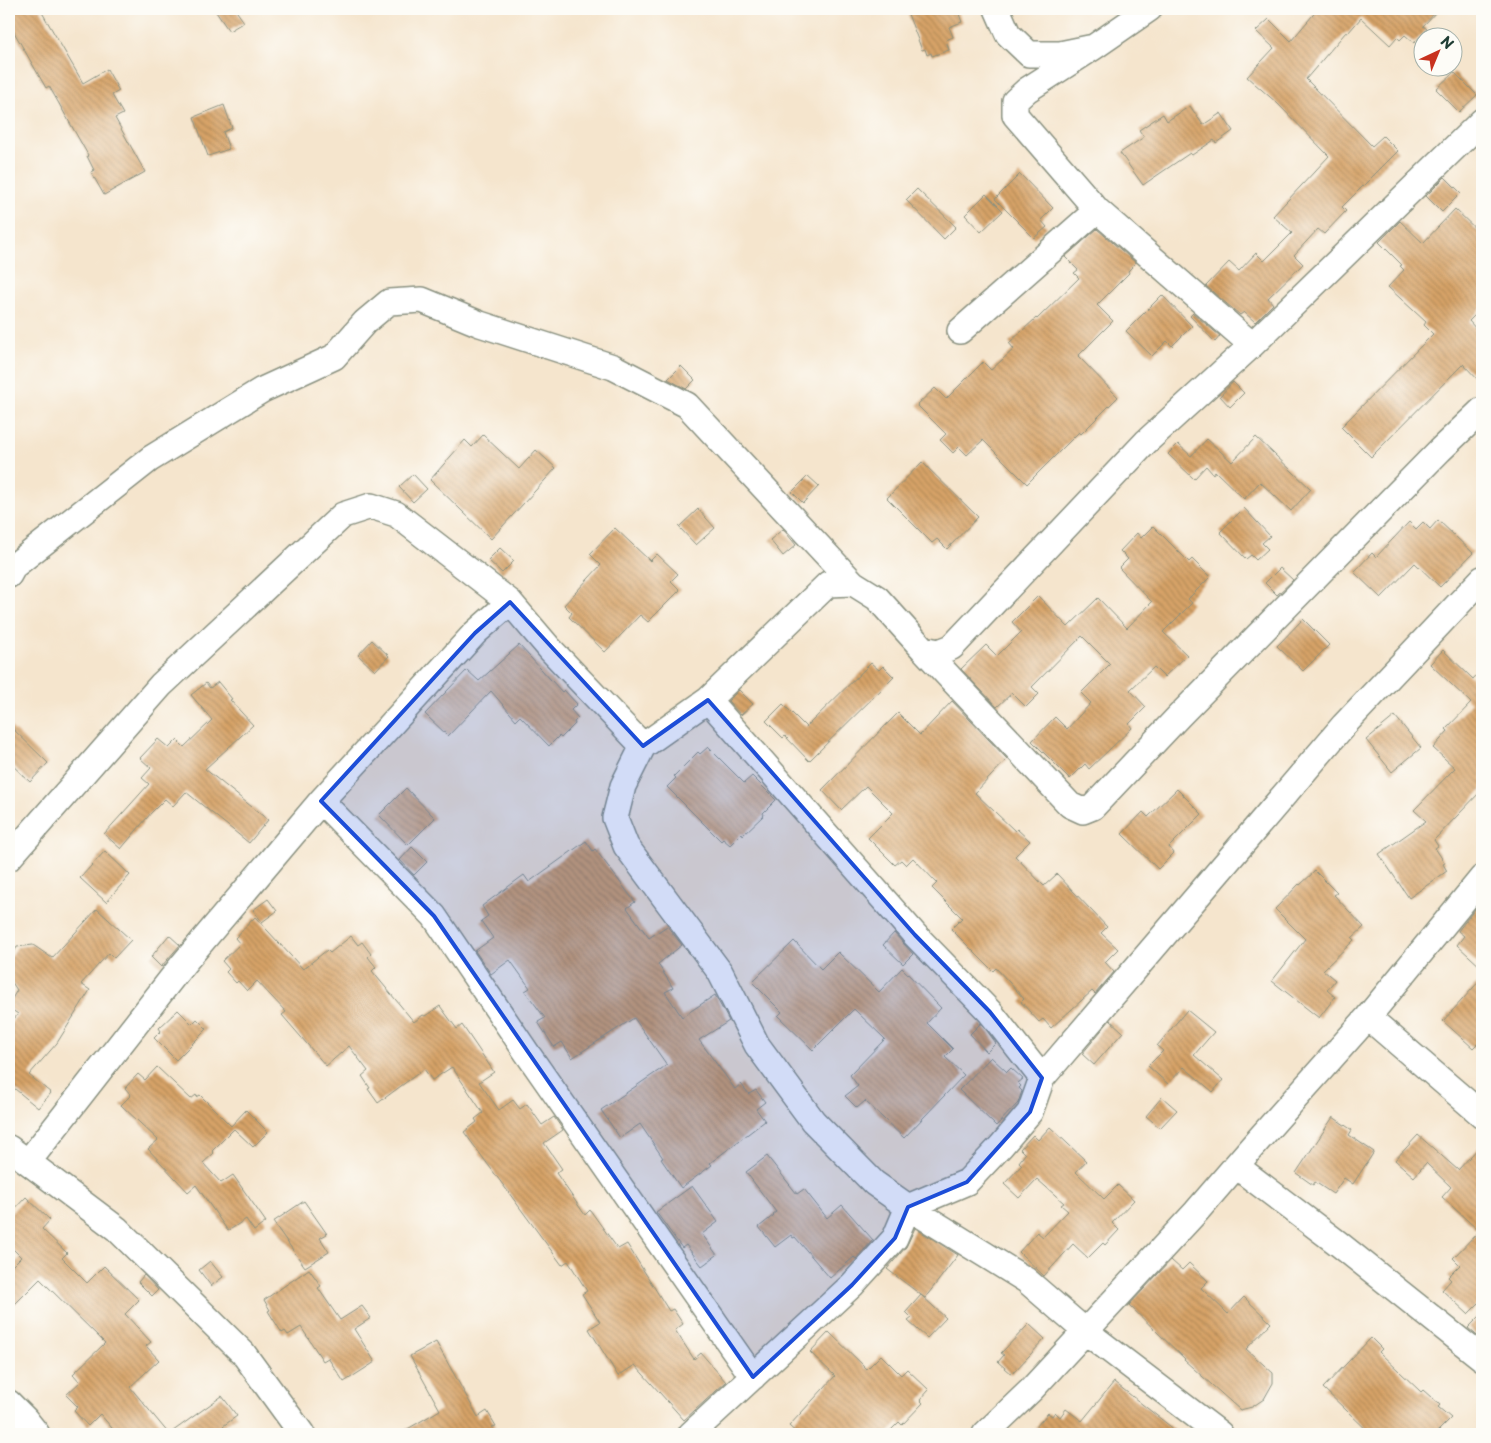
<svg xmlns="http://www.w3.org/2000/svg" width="1491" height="1443" font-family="'Playpen Sans',sans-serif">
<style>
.building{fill:url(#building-back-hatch)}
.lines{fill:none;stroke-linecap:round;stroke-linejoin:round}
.minor-casing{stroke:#8a9180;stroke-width:28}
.minor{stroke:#fff;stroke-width:25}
.marked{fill:#1d4ed8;fill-opacity:0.2;stroke:#1d4ed8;stroke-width:4;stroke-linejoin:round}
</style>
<defs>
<pattern id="building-back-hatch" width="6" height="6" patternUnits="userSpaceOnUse" patternTransform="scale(1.25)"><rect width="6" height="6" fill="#d7a367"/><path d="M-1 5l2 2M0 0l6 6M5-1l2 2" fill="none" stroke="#ae8656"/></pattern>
</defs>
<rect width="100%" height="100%" fill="#fdfcf7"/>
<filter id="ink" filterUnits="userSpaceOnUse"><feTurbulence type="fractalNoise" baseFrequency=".02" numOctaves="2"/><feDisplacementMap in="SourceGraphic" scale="10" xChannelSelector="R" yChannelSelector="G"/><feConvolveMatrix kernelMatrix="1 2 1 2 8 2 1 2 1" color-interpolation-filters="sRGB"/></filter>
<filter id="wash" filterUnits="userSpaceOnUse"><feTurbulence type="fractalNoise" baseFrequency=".0096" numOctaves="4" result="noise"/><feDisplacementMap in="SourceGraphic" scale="20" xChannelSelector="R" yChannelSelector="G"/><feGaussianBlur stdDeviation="1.12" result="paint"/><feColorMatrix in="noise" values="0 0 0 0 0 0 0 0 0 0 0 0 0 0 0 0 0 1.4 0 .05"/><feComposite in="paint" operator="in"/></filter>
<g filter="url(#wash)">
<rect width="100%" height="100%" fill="#f5e5cd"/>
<g id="blocks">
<!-- building -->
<path class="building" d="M9 9H40L83 83 107 69 119 91 112 95 123 114 115 118 145 172 104 195 91 172 94 170 87 156 88 155 49 86 46 88 14 32 9 35Z
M214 9H235L244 22 229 31Z
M906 9H957L962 22 949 27 953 37 946 40 949 50 932 56 931 53 927 55 925 49 922 50Z
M1318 9H1439L1423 26 1427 29 1414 43 1405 35 1400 40 1397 37 1390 45 1361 18 1348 33 1346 32 1306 79 1372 146 1383 136 1398 151 1342 207 1346 211 1324 234 1318 229 1294 255 1303 264 1268 298 1273 304 1255 322 1244 312 1240 315 1206 286 1229 262 1239 271 1256 253 1264 261 1292 233 1273 216 1329 156 1277 103 1247 77 1274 48 1256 31 1269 19 1291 41Z
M1454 72 1477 95 1459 112 1436 89Z
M224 105 232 128 223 132 229 149 208 156 194 117Z
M1190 106 1203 125 1221 113 1233 131 1216 143 1214 140 1192 155 1190 153 1143 185 1120 153 1144 137 1139 130 1163 114 1167 121Z
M1020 174 1053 208 1041 220 1047 227 1034 238 995 199Z
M1445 177 1461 193 1442 212 1426 196Z
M917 189 956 227 944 239 906 200Z
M986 194 1003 211 981 232 965 215Z
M1455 209 1482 235V308L1469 321 1479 332 1476 334 1482 341V384L1463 364 1371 457 1341 427 1433 334 1424 325 1426 322 1388 287 1404 270 1400 266 1402 265 1379 242 1400 221 1423 243Z
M1097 229 1136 263 1128 271 1129 273 1097 305 1113 321 1078 356 1118 397 1081 434 1079 432 1027 484 983 440 967 455 959 447 953 453 940 440 946 434 917 405 935 388 946 399 983 362 991 370 1014 349 1009 343 1036 318 1037 319 1079 278 1074 273 1078 270 1065 257Z
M1162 295 1192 326 1172 346 1167 341 1152 356 1126 331Z
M1193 313 1220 336 1215 342 1190 316Z
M681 366 695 380 686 389 668 379Z
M1233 382 1244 393 1230 407 1220 396Z
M483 435 519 469 536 450 556 468 491 539 430 480 465 440 472 447Z
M1256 437 1311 489 1291 511 1260 482 1244 499 1215 471 1213 474 1206 466 1194 479 1168 454 1178 444 1191 456 1207 439 1232 462Z
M922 462 978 517 947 549 937 539 932 543 887 498Z
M413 474 427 489 413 502 399 487Z
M808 476 819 486 803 503 792 492Z
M1244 508 1270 536 1262 543 1268 549 1256 560 1251 555 1246 559 1220 532Z
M698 509 715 528 696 545 679 527Z
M1438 520 1473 553 1440 587 1415 563 1381 598 1354 572 1372 553 1376 557 1409 522 1416 529 1423 522 1430 529Z
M1153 526 1189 562 1192 559 1210 577 1188 599 1192 603 1163 632 1187 655 1164 677 1154 667 1130 690 1146 707 1129 724 1132 728 1089 769 1085 764 1070 779 1032 741 1055 717 1067 729 1091 703 1081 693 1110 664 1082 636 1032 687 1039 694 1026 707 1012 693 997 707 961 669 986 645 997 656 1021 632 1012 622 1038 596 1068 627 1098 598 1127 628 1152 602 1119 568 1128 559 1120 551 1137 533 1141 538Z
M615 528 650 561 657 554 678 574 671 581 680 590 648 622 640 615 605 652 569 617 572 613 564 605 601 565 590 554Z
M783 529 796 545 783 556 770 540Z
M500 548 514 561 502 573 488 560Z
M1280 568 1293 580 1277 595 1265 583Z
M1303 619 1329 645 1303 671 1277 646Z
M372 640 389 656 375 671 358 655Z
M519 645 562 692 564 690 577 704 571 710 578 718 574 722 575 724 561 738 559 736 549 746 520 716 516 720 491 691 448 736 425 714 467 670 479 681Z
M1443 650 1473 679 1482 669V790L1434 840 1438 846 1435 848 1445 863 1443 864 1447 871 1409 898 1379 854 1426 821 1414 810 1455 768 1433 748 1448 731 1446 729 1471 703 1430 664Z
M871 663 879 670 883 666 894 677 809 761 785 736 783 738 766 721 783 704 806 727Z
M218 682 232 699 230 700 253 725 205 769 268 820 249 843 186 792 173 806 165 799 151 813 121 849 104 834 149 784 142 778 151 768 140 758 158 739 169 748 177 740 184 747 212 720 191 695 206 683 210 688Z
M739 690 753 704 741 715 728 701Z
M952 701 1007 759 975 793 1015 831 1017 829 1030 841 1015 856 1044 886 1057 874 1107 927 1101 933 1118 949 1105 962 1114 972 1095 994 1092 991 1051 1028 1043 1019 1039 1022 1021 1002 1024 999 1009 982 996 968 993 971 951 929 962 918 932 888 937 883 913 858 906 865 901 860 895 865 868 838 893 813 866 786 841 810 822 790 898 713 920 735Z
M1395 716 1421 748 1392 772 1366 740Z
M9 725 48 763 30 782 9 762Z
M708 747 744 783 752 776 776 800 763 813 764 815 743 835 742 833 730 845 723 839 721 841 667 787 676 778 674 776 698 752 700 754Z
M406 788 435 818 408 845 379 815Z
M1177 789 1202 814 1169 847 1174 853 1158 869 1122 834 1143 812 1148 817Z
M586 841 593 851 595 849 635 902 627 908 649 938 667 926 682 945 658 964 673 988 665 992 682 1017 715 995 729 1021 699 1040 735 1089 741 1084 749 1094 756 1090 765 1102 756 1109 765 1121 710 1163 712 1165 681 1188 661 1159 663 1158 640 1124 620 1138 601 1110 667 1065 634 1018 572 1058 562 1042 554 1047 538 1022 545 1018 525 991 530 988 510 960 491 974 475 951 493 938 481 921 488 916 482 906 524 875 529 882Z
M412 847 427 862 414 875 400 860Z
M105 851 130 875 106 902 80 878Z
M1315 871 1337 893 1334 895 1364 927 1352 938 1354 940 1323 970 1335 980 1327 990 1335 997 1319 1018 1272 981 1305 939 1275 909 1299 884 1300 885Z
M268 899 277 911 262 922 253 910Z
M1482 900V968L1457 945 1464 936 1458 931Z
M97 909 131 940 114 958 109 953 81 984 90 990 57 1043 29 1075 51 1093 38 1108 9 1084V1025L18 1014 9 1008V1004L17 990 9 978V960L17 947 33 945 52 958Z
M255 917 303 969 327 950 330 953 351 936 358 945 362 942 371 954 368 957 376 967 372 971 414 1022 423 1015 425 1016 440 1006 457 1029 462 1025 494 1072 479 1082 499 1110 513 1100 520 1109 527 1104 542 1125 554 1117 563 1130 544 1143 562 1169 556 1173 585 1215 590 1210 618 1249 627 1244 669 1311 673 1309 683 1324 675 1330 694 1359 701 1353 726 1382 684 1420 635 1365 618 1376 589 1329 600 1322 582 1294 587 1291 568 1261 562 1265 464 1132 477 1122 475 1119 483 1113 452 1067 432 1080 424 1069 378 1103 368 1089 370 1088 362 1076 368 1071 349 1046 326 1066 282 1015 286 1012 257 981 247 991 238 981 236 983 226 972 229 969 222 961 240 944 235 938Z
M894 933 913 954 903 964 883 945Z
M169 935 180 945 161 967 151 957Z
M794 941 821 969 838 952 879 992 902 968 941 1008 927 1023 953 1049 945 1057 964 1075 904 1138 865 1101 857 1108 845 1096 858 1086 850 1075 885 1039 854 1009 813 1050 778 1016 782 1012 752 982Z
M1482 978V1039L1473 1048 1443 1021Z
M178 1010 192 1024 197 1019 207 1029 176 1060 154 1038 161 1031 159 1028Z
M1187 1010 1214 1032 1194 1055 1223 1080 1213 1092 1184 1067 1168 1084 1148 1066 1163 1051 1157 1046Z
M1110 1020 1123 1032 1094 1065 1082 1054Z
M981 1023 996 1043 987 1052 970 1034Z
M991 1057 1007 1072 1011 1068 1023 1079 1018 1083 1021 1086 1019 1088 1022 1091 1018 1103 996 1126 959 1090Z
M157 1067 191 1099 196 1095 197 1097 200 1095 231 1126 246 1110 268 1132 253 1147 234 1129 212 1151 214 1153 203 1163 221 1183 233 1175 266 1222 254 1231 246 1219 228 1231 196 1185 188 1192 148 1149 158 1140 121 1105 131 1095 125 1088 138 1074 145 1080Z
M1162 1097 1177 1110 1160 1128 1146 1116Z
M1333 1117 1352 1130 1349 1135 1374 1152 1353 1184 1344 1178 1333 1194 1315 1182 1313 1185 1296 1173Z
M1050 1127 1086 1161 1076 1172 1104 1199 1118 1185 1134 1200 1112 1223 1119 1230 1105 1245 1103 1243 1088 1258 1073 1244 1044 1276 1019 1252 1037 1232 1043 1237 1068 1211 1061 1205 1064 1203 1037 1179 1019 1198 1004 1184 1022 1165 1019 1162 1025 1154 1020 1149 1033 1135 1038 1140Z
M1418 1135 1458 1170 1482 1144V1300L1468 1314 1442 1290 1451 1280 1448 1277 1460 1265 1453 1258 1479 1231 1442 1197 1451 1187 1426 1163 1414 1177 1395 1160Z
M767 1156 797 1194 804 1189 827 1218 842 1205 873 1240 856 1259 854 1257 830 1278 795 1237 793 1238 791 1235 775 1247 759 1227 774 1215 773 1214 776 1212 746 1172Z
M692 1186 718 1222 702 1234 717 1255 702 1266 686 1245 682 1248 656 1212Z
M26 1197 50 1220 42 1229 67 1253 62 1258 87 1283 104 1266 139 1300 125 1314 151 1342 146 1346 159 1360 130 1387 169 1434H117L100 1414 88 1426 74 1411 78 1407 66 1395 80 1382 73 1374 105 1343 40 1279 9 1310V1269L21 1257 9 1245V1215Z
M304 1201 327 1234 320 1238 329 1252 305 1267 273 1222Z
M915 1228 958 1255 925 1298 887 1269 906 1247Z
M1171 1260 1182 1270 1189 1263 1208 1281 1201 1288 1228 1314 1244 1297 1271 1323 1246 1349 1273 1373V1383L1264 1399 1252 1407 1240 1410 1184 1360 1185 1359 1129 1305Z
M210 1261 223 1277 211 1286 199 1270Z
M309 1269 321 1286 318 1288 340 1320 362 1306 371 1318 354 1329 375 1362 344 1382 328 1358 323 1361 301 1327 288 1335 285 1331 282 1333 268 1311 270 1310 264 1300Z
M144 1275 158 1290 152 1296 138 1282Z
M921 1295 946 1318 927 1338 908 1321 912 1318 906 1312Z
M1482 1314V1340L1468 1328Z
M1029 1324 1045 1339 1012 1374 998 1362 1004 1355 1001 1353Z
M829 1332 867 1369 881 1355 901 1375 907 1369 929 1390 920 1400 923 1403 902 1425 899 1422 887 1434H798L789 1426 835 1376 810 1352Z
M1371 1338 1382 1349 1379 1352 1421 1392 1423 1390 1440 1405 1438 1407 1451 1418 1435 1434H1371L1323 1388Z
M436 1342 478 1417 487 1411 496 1426 492 1427 496 1434H399L440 1410 410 1356Z
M1114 1382 1180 1434H1046L1036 1427 1048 1413 1052 1416 1055 1412 1060 1417 1066 1409 1082 1421Z
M222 1396 237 1416 223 1426 229 1434H169Z"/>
</g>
</g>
<g filter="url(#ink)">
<use href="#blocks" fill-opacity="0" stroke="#8a9180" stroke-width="1"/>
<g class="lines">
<defs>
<path id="minor" d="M997 9 1008 34 1029 54H1060L1094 47 1149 9
M1094 47 1027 90 1015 101V115L1097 210 1252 345
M960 331 1097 210
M9 575 14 566 150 459 262 390 334 357 365 322 389 302 422 300 480 324 613 367 687 405 853 583
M923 649 1070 805 1083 811 1093 807 1179 716 1440 450 1482 410
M321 801 434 916 527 1053 753 1377
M9 858 161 685 343 515 371 506 396 514 510 602
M1368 1017 1482 1115
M1042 1078 1344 725 1482 579
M9 1148 28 1162
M1236 1166 1339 1244 1482 1358
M9 1403 25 1419 37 1434
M302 1434 243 1353 117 1229 28 1162 183 964 321 801 475 633 510 602 550 649 643 746
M691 1434 852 1285 895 1238 908 1207 967 1182 1001 1146 1030 1112 1042 1078 990 1012 915 935 708 700
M985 1434 1031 1390 1196 1212 1252 1147 1368 1017 1482 878
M1220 1434 1085 1331 1026 1280 908 1207 874 1183 813 1121 757 1045 720 972 626 846 615 818 623 786 643 746 708 700 828 584 853 583 877 598 923 649 939 652 952 647 1146 442 1252 345 1482 121"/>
</defs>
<!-- minor casing -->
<use href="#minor" class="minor-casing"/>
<!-- minor -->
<use href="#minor" class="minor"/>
</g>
</g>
<!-- marked area -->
<path class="marked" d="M510 602 643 746 708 700 915 935 990 1012 1042 1078 1030 1112 967 1182 908 1207 895 1238 852 1285 753 1377 434 916 321 801 475 633Z"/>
<!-- margin -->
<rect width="1491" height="1443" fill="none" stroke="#fdfcf7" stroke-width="30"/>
<!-- north arrow -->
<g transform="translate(1438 52) rotate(44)"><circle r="24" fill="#fdfcf7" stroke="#a4b0a9"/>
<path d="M0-4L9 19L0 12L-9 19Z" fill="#c8321e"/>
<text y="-8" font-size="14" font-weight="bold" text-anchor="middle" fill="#1f3d34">N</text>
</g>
</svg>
